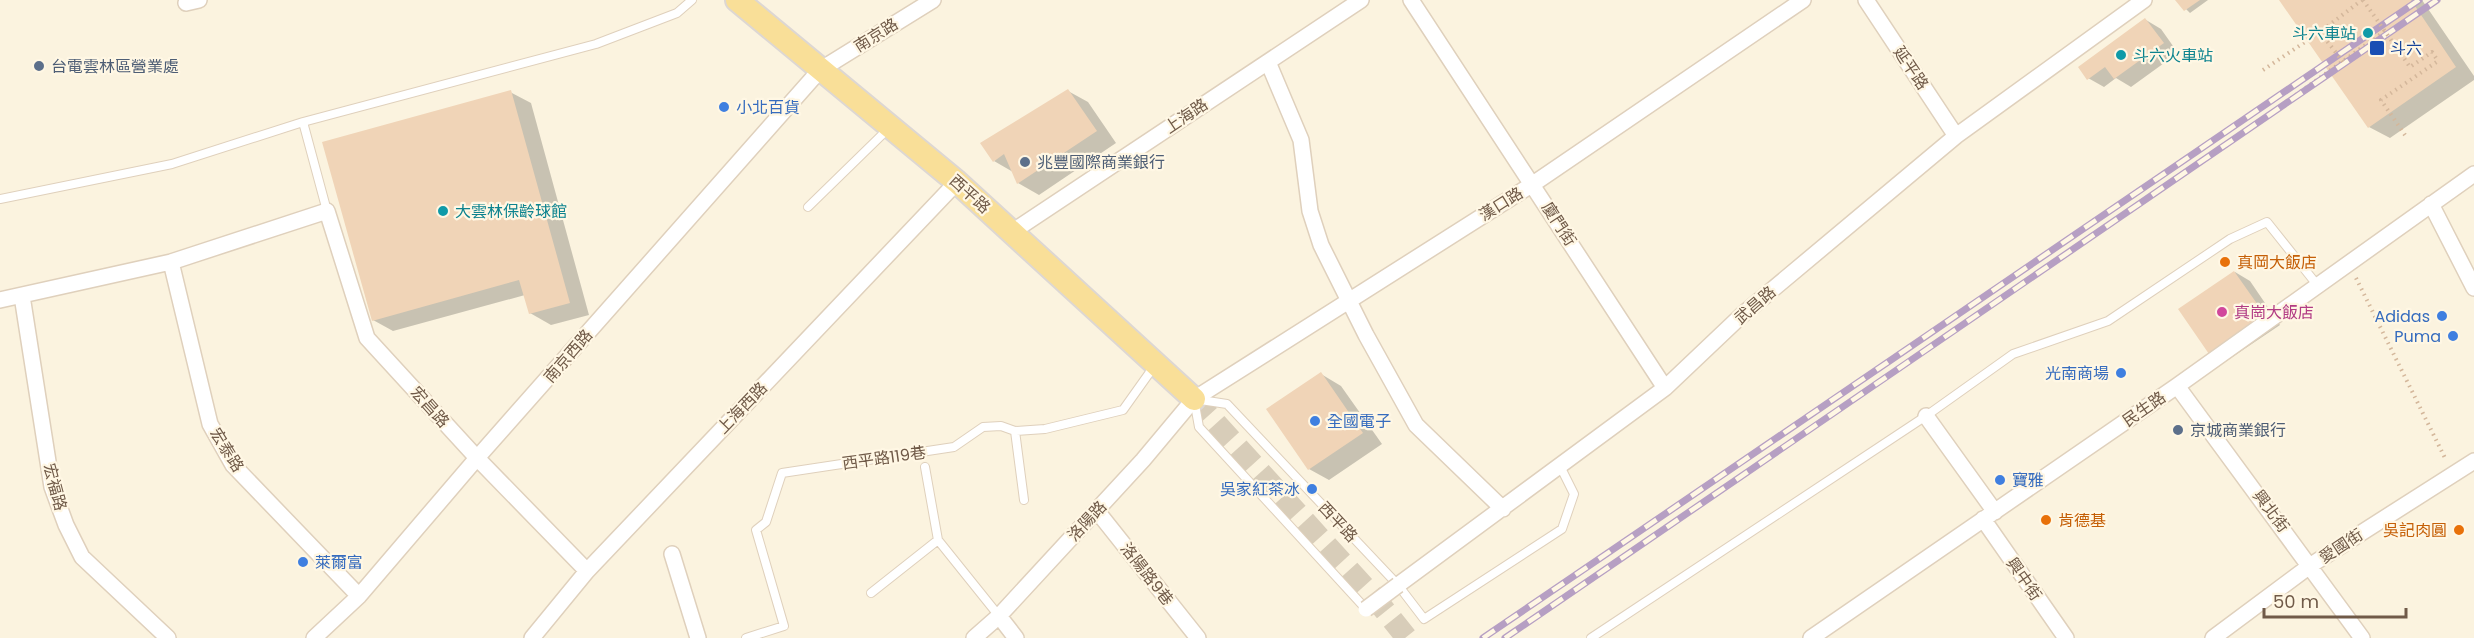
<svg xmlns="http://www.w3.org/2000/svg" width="2474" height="638" font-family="Poppins,'Noto Sans TC',sans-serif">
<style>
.shadow{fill:#0003}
.building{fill:#f0d4b7}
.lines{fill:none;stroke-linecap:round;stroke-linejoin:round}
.primary-tunnel{stroke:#d8cdb9;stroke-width:22;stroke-dasharray:22 11;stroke-linecap:butt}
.service-casing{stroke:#dfd0bc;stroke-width:10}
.minor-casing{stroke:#dfd0bc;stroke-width:18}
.primary-casing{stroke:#ddd7d3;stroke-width:26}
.path{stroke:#d4b79b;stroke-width:4;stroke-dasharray:1.5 4.5;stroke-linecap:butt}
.service{stroke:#fff;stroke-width:8}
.minor{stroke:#fff;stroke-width:15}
.primary{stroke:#f9df98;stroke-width:22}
.rail-casing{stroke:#b69fc3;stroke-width:7}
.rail{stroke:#fff7e4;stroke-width:4.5;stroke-dasharray:14;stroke-linecap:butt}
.minor-bridge-casing{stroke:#dfd0bc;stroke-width:18;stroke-linecap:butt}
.path-bridge{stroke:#d4b79b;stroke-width:4;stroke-dasharray:1.5 4.5;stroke-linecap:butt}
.minor-bridge{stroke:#fff;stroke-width:15}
.culture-dot{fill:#0f9aa8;stroke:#fff7e4;stroke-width:2}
.transit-dot{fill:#1a4fb4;stroke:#fff7e4;stroke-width:2}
.service-dot{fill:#5c6f8a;stroke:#fff7e4;stroke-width:2}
.shop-dot{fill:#3f7fe0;stroke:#fff7e4;stroke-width:2}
.food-dot{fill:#e8710a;stroke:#fff7e4;stroke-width:2}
.hotel-dot{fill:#d1479c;stroke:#fff7e4;stroke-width:2}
.labels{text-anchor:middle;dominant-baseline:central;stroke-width:4.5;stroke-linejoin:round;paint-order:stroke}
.culture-label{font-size:16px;fill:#0d838f;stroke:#fff7e4;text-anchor:start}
.street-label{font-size:16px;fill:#705a48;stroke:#fff7e4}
.transit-label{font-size:16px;fill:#164399;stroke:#fff7e4;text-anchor:start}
.service-label{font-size:16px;fill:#4e5e75;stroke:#fff7e4;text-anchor:start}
.shop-label{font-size:16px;fill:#366cbe;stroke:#fff7e4;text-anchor:start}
.food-label{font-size:16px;fill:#c56008;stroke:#fff7e4;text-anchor:start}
.hotel-label{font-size:16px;fill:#b23c85;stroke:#fff7e4;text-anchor:start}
</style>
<rect width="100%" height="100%" fill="#fbf3df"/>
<!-- shadow -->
<path class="shadow" d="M2177 0H2208L2190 13Z
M2281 0H2422L2474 76V80L2390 138 2369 127Z
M2146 20 2161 29 2178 53 2131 87 2116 78 2104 87 2088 78Z
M1068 91 1088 102 1116 143 1039 195 1018 183 1013 172 994 161Z
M510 92 531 103 589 315 551 325 530 313 525 295 393 331 373 320Z
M2235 272 2250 281 2280 325 2225 362 2210 353Z
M1321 374 1341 386 1382 444 1329 480 1309 469Z"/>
<!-- building -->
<path class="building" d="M2175 0H2200L2184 11Z
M2279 0H2411L2456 67 2368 128Z
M2145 18 2164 43 2114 79 2105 67 2087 80 2078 67Z
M1068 89 1097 131 1017 184 1004 154 993 162 980 143Z
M511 90 570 303 529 314 519 280 372 321 322 142Z
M2234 271 2265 315 2209 354 2178 309Z
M1321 372 1363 433 1308 470 1266 409Z"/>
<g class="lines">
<!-- primary-tunnel -->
<path class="primary-tunnel" d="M1194 399 1378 602 1407 638"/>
<defs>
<path id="service" d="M303 122 327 211
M0 199 172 164 303 122 596 44 677 13 692 0
M808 207 889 128
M1015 431 1024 500
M925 467 938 540 999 616
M871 593 938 540
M1366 609 1199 427 1194 399 1227 404 1398 585 1424 619 1562 529 1574 494 1560 466
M746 638 784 626 756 530 766 522 782 473 954 447 983 427 1001 426 1015 431 1045 429 1123 410 1155 365
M1591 638 1926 416 2013 354 2108 321 2230 239 2267 222 2318 286"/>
<path id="minor" d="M1411 0 1665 388
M1866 0 1956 136
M186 3 199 0
M1268 62 1301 140 1310 211 1321 245 1366 335 1416 425 1503 509
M2431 204 2474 288
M1012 232 1361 0
M171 262 210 424 233 465 359 596
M22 296 52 487 66 525 82 557 168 638
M0 300 171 262 327 211 367 338 477 458 587 571
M2177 386 2362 638
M1926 416 1995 512
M1097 511 1198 638
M1983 519 2066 638
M672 554 698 638
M1398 585 1665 388 1742 315 1956 136 2144 0
M999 616 1016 638
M314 638 359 596 477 458 820 70 933 0
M532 638 587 571 957 182
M974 638 999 616 1143 460 1194 399 1533 184 1803 0
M1811 638 2177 386 2474 174
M2213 638 2311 565 2474 461"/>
<path id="primary" d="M737 0 957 182 1194 399"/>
</defs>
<!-- service casing -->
<use href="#service" class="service-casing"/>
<!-- minor casing -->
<use href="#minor" class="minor-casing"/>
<!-- primary casing -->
<use href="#primary" class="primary-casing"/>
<!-- path -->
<path class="path" d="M2263 70 2320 32 2362 0
M2286 102 2385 31
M2405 135 2381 100 2438 61
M2356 278 2446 460"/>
<!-- service -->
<use href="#service" class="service"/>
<!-- minor -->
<use href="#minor" class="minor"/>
<!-- primary -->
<use href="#primary" class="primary"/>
<defs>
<path id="rail" d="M1483 638 2419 0
M1505 638 2437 0"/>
</defs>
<!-- rail casing -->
<use href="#rail" class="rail-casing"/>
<!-- rail -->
<use href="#rail" class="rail"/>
<defs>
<path id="minor-bridge" d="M1366 609 1398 585"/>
</defs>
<!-- minor-bridge casing -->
<use href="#minor-bridge" class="minor-bridge-casing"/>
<!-- path-bridge -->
<path class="path-bridge" d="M2363 0 2410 67 2432 52 2438 61
M2320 32 2344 63"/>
<!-- minor-bridge -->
<use href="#minor-bridge" class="minor-bridge"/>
</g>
<!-- markers -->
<g class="culture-dot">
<circle cx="2368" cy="33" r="6"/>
<circle cx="2121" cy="55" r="6"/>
<circle cx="443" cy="211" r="6"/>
</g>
<rect class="transit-dot" x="2369" y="40" width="16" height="16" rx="3"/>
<g class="service-dot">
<circle cx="39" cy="66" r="6"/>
<circle cx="1025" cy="162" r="6"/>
<circle cx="2178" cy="430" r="6"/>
</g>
<g class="shop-dot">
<circle cx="724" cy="107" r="6"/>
<circle cx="2442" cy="316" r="6"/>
<circle cx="2453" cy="336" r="6"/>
<circle cx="2121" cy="373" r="6"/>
<circle cx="1315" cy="421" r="6"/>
<circle cx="2000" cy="480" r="6"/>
<circle cx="1312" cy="489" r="6"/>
<circle cx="303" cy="562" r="6"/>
</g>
<g class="food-dot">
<circle cx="2225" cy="262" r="6"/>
<circle cx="2046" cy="520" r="6"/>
<circle cx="2459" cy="530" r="6"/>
</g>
<circle class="hotel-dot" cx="2222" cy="312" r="6"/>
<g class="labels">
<!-- culture labels -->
<g class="culture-label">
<text x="2356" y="33" text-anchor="end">斗六車站</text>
<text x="2133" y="55">斗六火車站</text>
<text x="455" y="211">大雲林保齡球館</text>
</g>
<!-- street labels -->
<g class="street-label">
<text transform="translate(876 35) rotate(-32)">南京路</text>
<text transform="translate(1911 68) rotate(56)">延平路</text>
<text transform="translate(1186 116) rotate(-34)">上海路</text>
<text transform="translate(970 194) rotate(42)">西平路</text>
<text transform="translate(1501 204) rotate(-32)">漢口路</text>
<text transform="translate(1559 224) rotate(57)">廈門街</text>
<text transform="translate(1755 305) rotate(-41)">武昌路</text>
<text transform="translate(568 356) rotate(-49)">南京西路</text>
<text transform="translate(430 407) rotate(48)">宏昌路</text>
<text transform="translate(742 408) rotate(-46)">上海西路</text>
<text transform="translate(2144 409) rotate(-35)">民生路</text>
<text transform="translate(227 450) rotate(58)">宏泰路</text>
<text transform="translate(884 458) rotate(-8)">西平路119巷</text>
<text transform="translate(55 487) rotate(75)">宏福路</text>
<text transform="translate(2271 511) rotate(53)">興北街</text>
<text transform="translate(1087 521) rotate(-47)">洛陽路</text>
<text transform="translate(1338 522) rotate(47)">西平路</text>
<text transform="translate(2341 546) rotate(-33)">愛國街</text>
<text transform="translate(1147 574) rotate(52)">洛陽路9巷</text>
<text transform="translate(2024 579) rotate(55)">興中街</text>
</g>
<!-- transit labels -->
<g class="transit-label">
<text x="2390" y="48">斗六</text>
</g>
<!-- service labels -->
<g class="service-label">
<text x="51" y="66">台電雲林區營業處</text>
<text x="1037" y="162">兆豐國際商業銀行</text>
<text x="2190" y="430">京城商業銀行</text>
</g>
<!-- shop labels -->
<g class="shop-label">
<text x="736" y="107">小北百貨</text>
<text x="2430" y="316" text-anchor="end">Adidas</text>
<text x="2441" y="336" text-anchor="end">Puma</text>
<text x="2109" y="373" text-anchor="end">光南商場</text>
<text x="1327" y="421">全國電子</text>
<text x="2012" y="480">寶雅</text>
<text x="1300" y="489" text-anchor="end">吳家紅茶冰</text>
<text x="315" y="562">萊爾富</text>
</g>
<!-- food labels -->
<g class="food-label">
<text x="2237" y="262">真岡大飯店</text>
<text x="2058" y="520">肯德基</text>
<text x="2447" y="530" text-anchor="end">吳記肉圓</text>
</g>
<!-- hotel labels -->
<g class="hotel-label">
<text x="2234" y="312">真崗大飯店</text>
</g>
</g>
<!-- scale -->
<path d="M2264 608v9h142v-9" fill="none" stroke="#705a48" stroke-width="3"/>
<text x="2273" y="608" font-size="18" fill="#705a48" stroke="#fff7e4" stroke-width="4.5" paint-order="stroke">50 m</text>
</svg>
